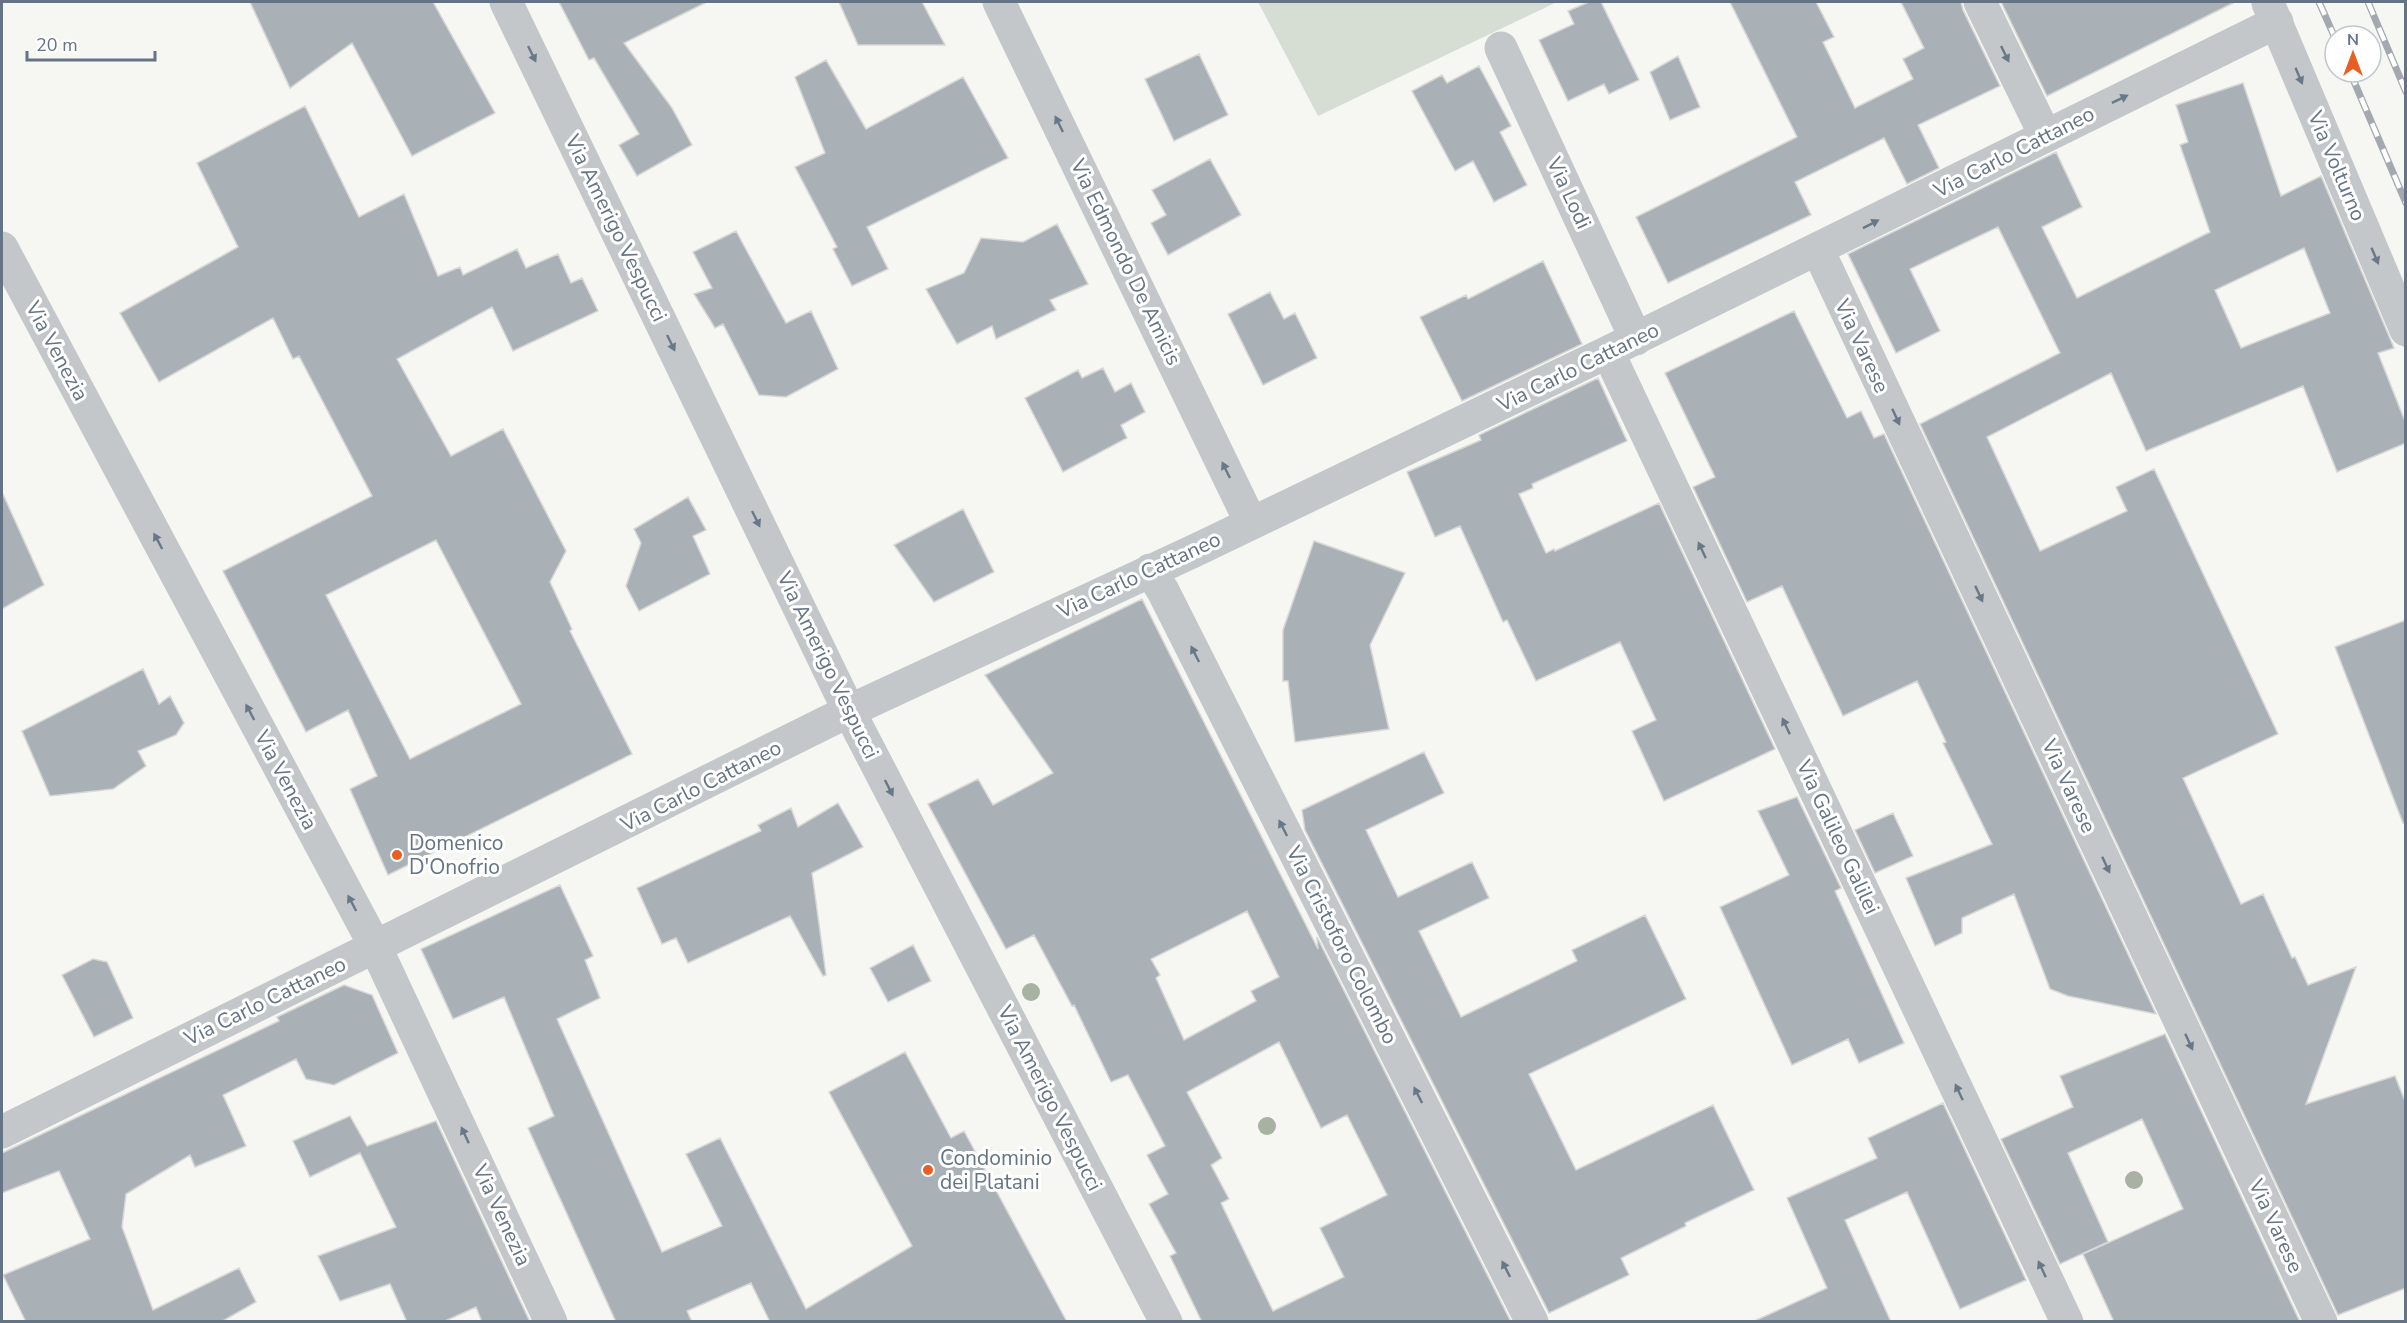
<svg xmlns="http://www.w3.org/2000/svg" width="2407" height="1323" font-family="'Nunito Sans',sans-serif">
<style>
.green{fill:#d6ddd3}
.building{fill:#a9b1b7;stroke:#d7d7d5;stroke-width:1.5;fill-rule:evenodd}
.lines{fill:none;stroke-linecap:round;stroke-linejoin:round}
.minor{stroke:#c3c7ca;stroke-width:33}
.rail-casing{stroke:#a3a9af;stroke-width:7}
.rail{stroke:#fff;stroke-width:4.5;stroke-dasharray:14;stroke-linecap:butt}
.tree{fill:#a7b2a3}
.oneway{fill:#697888}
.poi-dot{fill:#e75f22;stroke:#fff;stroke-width:2}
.labels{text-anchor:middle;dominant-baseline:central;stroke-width:6;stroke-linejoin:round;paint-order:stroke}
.street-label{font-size:21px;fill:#647484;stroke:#fff}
.poi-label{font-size:21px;fill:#647484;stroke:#fff;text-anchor:start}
</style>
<rect width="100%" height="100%" fill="#f6f6f2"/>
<!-- green -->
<path class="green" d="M1258 2H1557L1318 116Z"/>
<!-- building -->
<path class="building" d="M250 2H433L495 113 412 156 352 43 290 88Z
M559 2H707L624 43 672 108 692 145 637 176 619 145 639 134 594 58 589 60Z
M839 2H922L945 45H858Z
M1589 2H1601L1639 80 1609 94 1604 84 1568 101 1539 40 1574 24 1568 11Z
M1730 2H1816L1834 37 1823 42 1855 108 1913 79 1903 59 1924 48 1901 2H1961L1963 10 2000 86 1918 125 1939 168 1907 184 1884 138 1795 182 1811 215 1668 283 1636 217 1797 137Z
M2001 2H2235L2047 96Z
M1199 54 1228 115 1174 141 1145 79Z
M1678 56 1700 107 1670 120 1650 72Z
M826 60 866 129 963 77 1008 158 867 227 888 269 852 286 833 249 837 247 795 167 825 153 795 77Z
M1479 66 1511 126 1500 132 1527 185 1494 202 1473 161 1455 171 1412 91 1442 75 1447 83Z
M2243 83 2281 196 2321 176 2394 348 2378 353 2406 424V443L2337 472 2303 386 2146 451 2111 373 1987 437 2040 551 2127 511 2116 487 2154 469 2278 734 2183 778 2241 904 2263 894 2292 958 2295 957 2308 985 2356 967 2306 1104 2395 1076 2406 1104V1288L2338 1315 1920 424 2060 353 1998 227 1910 269 1940 331 1896 353 1848 254 2056 152 2082 207 2042 227 2077 298 2210 232 2180 145 2188 142 2176 105ZM2304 248 2330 313 2241 348 2215 290Z
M305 106 359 217 404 194 438 276 460 267 463 275 517 249 526 268 558 254 571 283 582 278 598 311 513 351 492 307 397 359 451 456 503 429 566 551 550 582 572 629 570 631 632 754 388 875 350 789 377 776 348 710 306 732 223 571 372 496 299 356 293 359 273 318 159 382 120 313 238 247 197 163ZM436 540 521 704 410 759 326 595Z
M1210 159 1241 215 1168 255 1151 223 1166 215 1152 190Z
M1057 224 1088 284 1050 300 1056 310 996 339 992 326 957 344 926 289 964 273 981 238 1023 242Z
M736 231 786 323 811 311 838 369 786 397 759 395 723 324 715 328 694 294 712 288 693 252Z
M1543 261 1582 344 1462 401 1420 317 1466 295 1468 299Z
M1270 292 1284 319 1295 313 1317 358 1263 385 1228 314Z
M1794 311 1847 418 1861 411 1874 438 1884 434 2156 1014 2068 996 2050 989 2014 894 1962 918V933L1935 946 1906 878 1992 844 1943 743 1946 742 1917 681 1843 716 1782 586 1747 602 1693 487 1715 477 1665 373Z
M1103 368 1115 392 1131 383 1145 412 1121 425 1127 438 1063 472 1025 398 1078 370 1082 378Z
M1598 378 1627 441 1532 484 1533 488 1519 494 1546 553 1554 549 1555 551 1659 503 1775 749 1664 801 1632 731 1656 720 1620 642 1536 681 1507 620 1503 622 1460 526 1435 537 1407 472 1481 440 1479 435Z
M2 492 44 585 2 609Z
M688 497 706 530 693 536 710 574 639 611 626 586 641 543 634 529Z
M963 509 994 572 934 602 894 545Z
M1314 541 1405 573 1370 645 1389 729 1295 742 1288 681H1283V630Z
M1142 599 1318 949 1317 937 1511 1322H1202L1170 1256 1176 1253 1149 1204 1168 1194 1147 1155 1165 1146 1128 1075 1111 1082 1074 1005 1072 1006 1034 935 1006 949 928 804 978 779 993 805 1053 773 985 675ZM1247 911 1279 977 1251 991 1256 1001 1184 1040 1156 978 1160 975 1151 959ZM1279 1042 1321 1128 1347 1115 1387 1195 1320 1228 1344 1277 1273 1311 1221 1203 1229 1199 1211 1165 1222 1158 1187 1092Z
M2406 620V822L2403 823 2335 647Z
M143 669 159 704 170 696 184 723 176 735 138 751 146 766 113 789 50 796 22 731Z
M1424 752 1444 793 1366 830 1398 897 1472 862 1489 898 1419 931 1461 1017 1577 961 1572 950 1645 915 1686 999 1529 1074 1576 1170 1713 1105 1754 1190 1685 1223 1686 1226 1621 1258 1629 1275 1549 1313 1305 830 1302 810Z
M1797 797 1841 888 1835 891 1904 1043 1859 1063 1848 1039 1792 1065 1720 907 1789 875 1758 811Z
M838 803 863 847 812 873 826 975 823 976 790 916 688 963 676 938 662 944 637 888 761 831 758 825 791 808 798 827Z
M1893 813 1913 856 1875 873 1855 830Z
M560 885 593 956 585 960 600 998 557 1019 662 1252 722 1226 686 1154 720 1138 806 1309 912 1246 829 1092 905 1052 951 1138 964 1131 1067 1322H770L751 1283 687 1311 692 1322H616L528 1128 554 1116 504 997 453 1019 421 949Z
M913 945 931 981 888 1002 870 968Z
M93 959 107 962 133 1018 94 1037 62 975Z
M344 985 372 995 398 1053 334 1085 306 1079 296 1059 223 1095 246 1146 195 1167 190 1155 126 1194 122 1227 153 1310 239 1268 256 1302 221 1322H26L3 1275 90 1239 59 1171 2 1193V1153L279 1021 277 1017Z
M2165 1034 2300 1322H2114L2083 1254 2183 1209 2142 1119 2068 1153 2108 1242 2060 1264 2001 1139 2073 1107 2060 1076Z
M1943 1103 2026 1280 1960 1309 1907 1192 1845 1220 1891 1322H1752L1827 1288 1787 1198 1877 1158 1868 1138Z
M350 1116 367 1146 436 1121 530 1322H482L476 1307 443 1322H407L390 1284 340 1301 318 1256 396 1227 360 1153 310 1177 293 1141Z"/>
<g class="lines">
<!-- minor -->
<path class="minor" d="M506 2 849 711 1166 1322
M999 2 1251 523
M1980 2 2045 135
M2268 3 2406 330
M1501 48 1636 339
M2 248 375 946 551 1322
M1818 250 2321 1322
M1608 352 2067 1322
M1150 570 1163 591 1532 1322
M2 1132 849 711 1196 550 1608 352 2277 22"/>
<defs>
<path id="rail" d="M2319 2 2335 38
M2368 2 2406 92
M2350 72 2406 203"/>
</defs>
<!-- rail casing -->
<use href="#rail" class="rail-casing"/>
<!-- rail -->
<use href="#rail" class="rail"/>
</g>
<!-- trees -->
<g class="tree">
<circle cx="1031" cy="992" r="9"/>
<circle cx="1267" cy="1126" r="9"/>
<circle cx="2134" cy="1180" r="9"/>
</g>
<!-- one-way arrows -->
<defs><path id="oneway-solid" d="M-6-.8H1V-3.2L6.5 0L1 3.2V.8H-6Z" transform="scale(1.5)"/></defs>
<g class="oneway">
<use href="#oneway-solid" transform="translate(532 54) rotate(64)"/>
<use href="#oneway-solid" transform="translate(2005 54) rotate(64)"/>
<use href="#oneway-solid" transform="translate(2299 76) rotate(67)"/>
<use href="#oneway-solid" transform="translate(2120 99) rotate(-26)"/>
<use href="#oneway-solid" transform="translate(1059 124) rotate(-116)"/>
<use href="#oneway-solid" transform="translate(1871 224) rotate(-27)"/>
<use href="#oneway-solid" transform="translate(2375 256) rotate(67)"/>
<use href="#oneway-solid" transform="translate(671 343) rotate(64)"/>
<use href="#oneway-solid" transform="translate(1896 417) rotate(65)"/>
<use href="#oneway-solid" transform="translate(1226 470) rotate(-116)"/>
<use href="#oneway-solid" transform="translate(756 519) rotate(64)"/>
<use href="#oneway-solid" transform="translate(158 541) rotate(-118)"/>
<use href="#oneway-solid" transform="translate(1702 550) rotate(-115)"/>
<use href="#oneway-solid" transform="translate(1979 594) rotate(65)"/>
<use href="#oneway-solid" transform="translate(1195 654) rotate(-117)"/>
<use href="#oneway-solid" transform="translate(250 712) rotate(-118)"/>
<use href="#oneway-solid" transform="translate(1786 726) rotate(-115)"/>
<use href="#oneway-solid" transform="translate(889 788) rotate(63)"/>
<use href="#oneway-solid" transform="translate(1283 828) rotate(-117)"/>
<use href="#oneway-solid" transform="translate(2106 865) rotate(65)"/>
<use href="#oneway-solid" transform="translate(352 903) rotate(-118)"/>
<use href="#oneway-solid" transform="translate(2189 1042) rotate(65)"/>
<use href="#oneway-solid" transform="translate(1959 1092) rotate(-115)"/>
<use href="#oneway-solid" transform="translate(1418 1095) rotate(-117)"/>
<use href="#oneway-solid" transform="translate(465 1135) rotate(-115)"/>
<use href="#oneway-solid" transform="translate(1506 1269) rotate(-117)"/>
<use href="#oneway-solid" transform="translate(2042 1269) rotate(-115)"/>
</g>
<!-- markers -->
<g class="poi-dot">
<circle cx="397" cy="855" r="6"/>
<circle cx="928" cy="1170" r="6"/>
</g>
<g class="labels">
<!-- street labels -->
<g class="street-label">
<text transform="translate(2014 152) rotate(-27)">Via Carlo Cattaneo</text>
<text transform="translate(2337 166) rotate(67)">Via Volturno</text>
<text transform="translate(1569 193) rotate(65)">Via Lodi</text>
<text transform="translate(616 228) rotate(64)">Via Amerigo Vespucci</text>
<text transform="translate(1126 262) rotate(64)">Via Edmondo De Amicis</text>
<text transform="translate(1862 346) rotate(65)">Via Varese</text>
<text transform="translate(57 351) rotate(62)">Via Venezia</text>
<text transform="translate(1578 367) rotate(-26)">Via Carlo Cattaneo</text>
<text transform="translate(1139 575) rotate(-25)">Via Carlo Cattaneo</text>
<text transform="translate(828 665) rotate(64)">Via Amerigo Vespucci</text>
<text transform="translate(286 780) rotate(62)">Via Venezia</text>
<text transform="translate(701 786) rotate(-27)">Via Carlo Cattaneo</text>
<text transform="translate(2069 786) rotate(65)">Via Varese</text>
<text transform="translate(1838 837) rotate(65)">Via Galileo Galilei</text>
<text transform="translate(1342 945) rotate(63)">Via Cristoforo Colombo</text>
<text transform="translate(265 1001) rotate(-26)">Via Carlo Cattaneo</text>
<text transform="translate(1050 1098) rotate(63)">Via Amerigo Vespucci</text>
<text transform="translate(502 1215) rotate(65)">Via Venezia</text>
<text transform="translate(2276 1226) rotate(65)">Via Varese</text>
</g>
<!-- poi labels -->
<g class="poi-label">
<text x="409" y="843">Domenico<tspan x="409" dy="24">D'Onofrio</tspan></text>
<text x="940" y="1158">Condominio<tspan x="940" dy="24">dei Platani</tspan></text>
</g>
</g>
<!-- border -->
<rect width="2407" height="1323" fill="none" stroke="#647484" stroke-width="6"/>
<!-- north arrow -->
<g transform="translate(2353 54)"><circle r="28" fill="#ffffff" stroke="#c1c7ce" stroke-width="1.5"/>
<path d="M0-4.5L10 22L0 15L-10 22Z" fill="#e75f22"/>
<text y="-9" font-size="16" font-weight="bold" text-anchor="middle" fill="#647484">N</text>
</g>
<!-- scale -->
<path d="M27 51v9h128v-9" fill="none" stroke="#647484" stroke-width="3"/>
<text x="36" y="51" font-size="18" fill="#647484" stroke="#ffffff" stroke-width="4.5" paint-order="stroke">20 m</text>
</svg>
